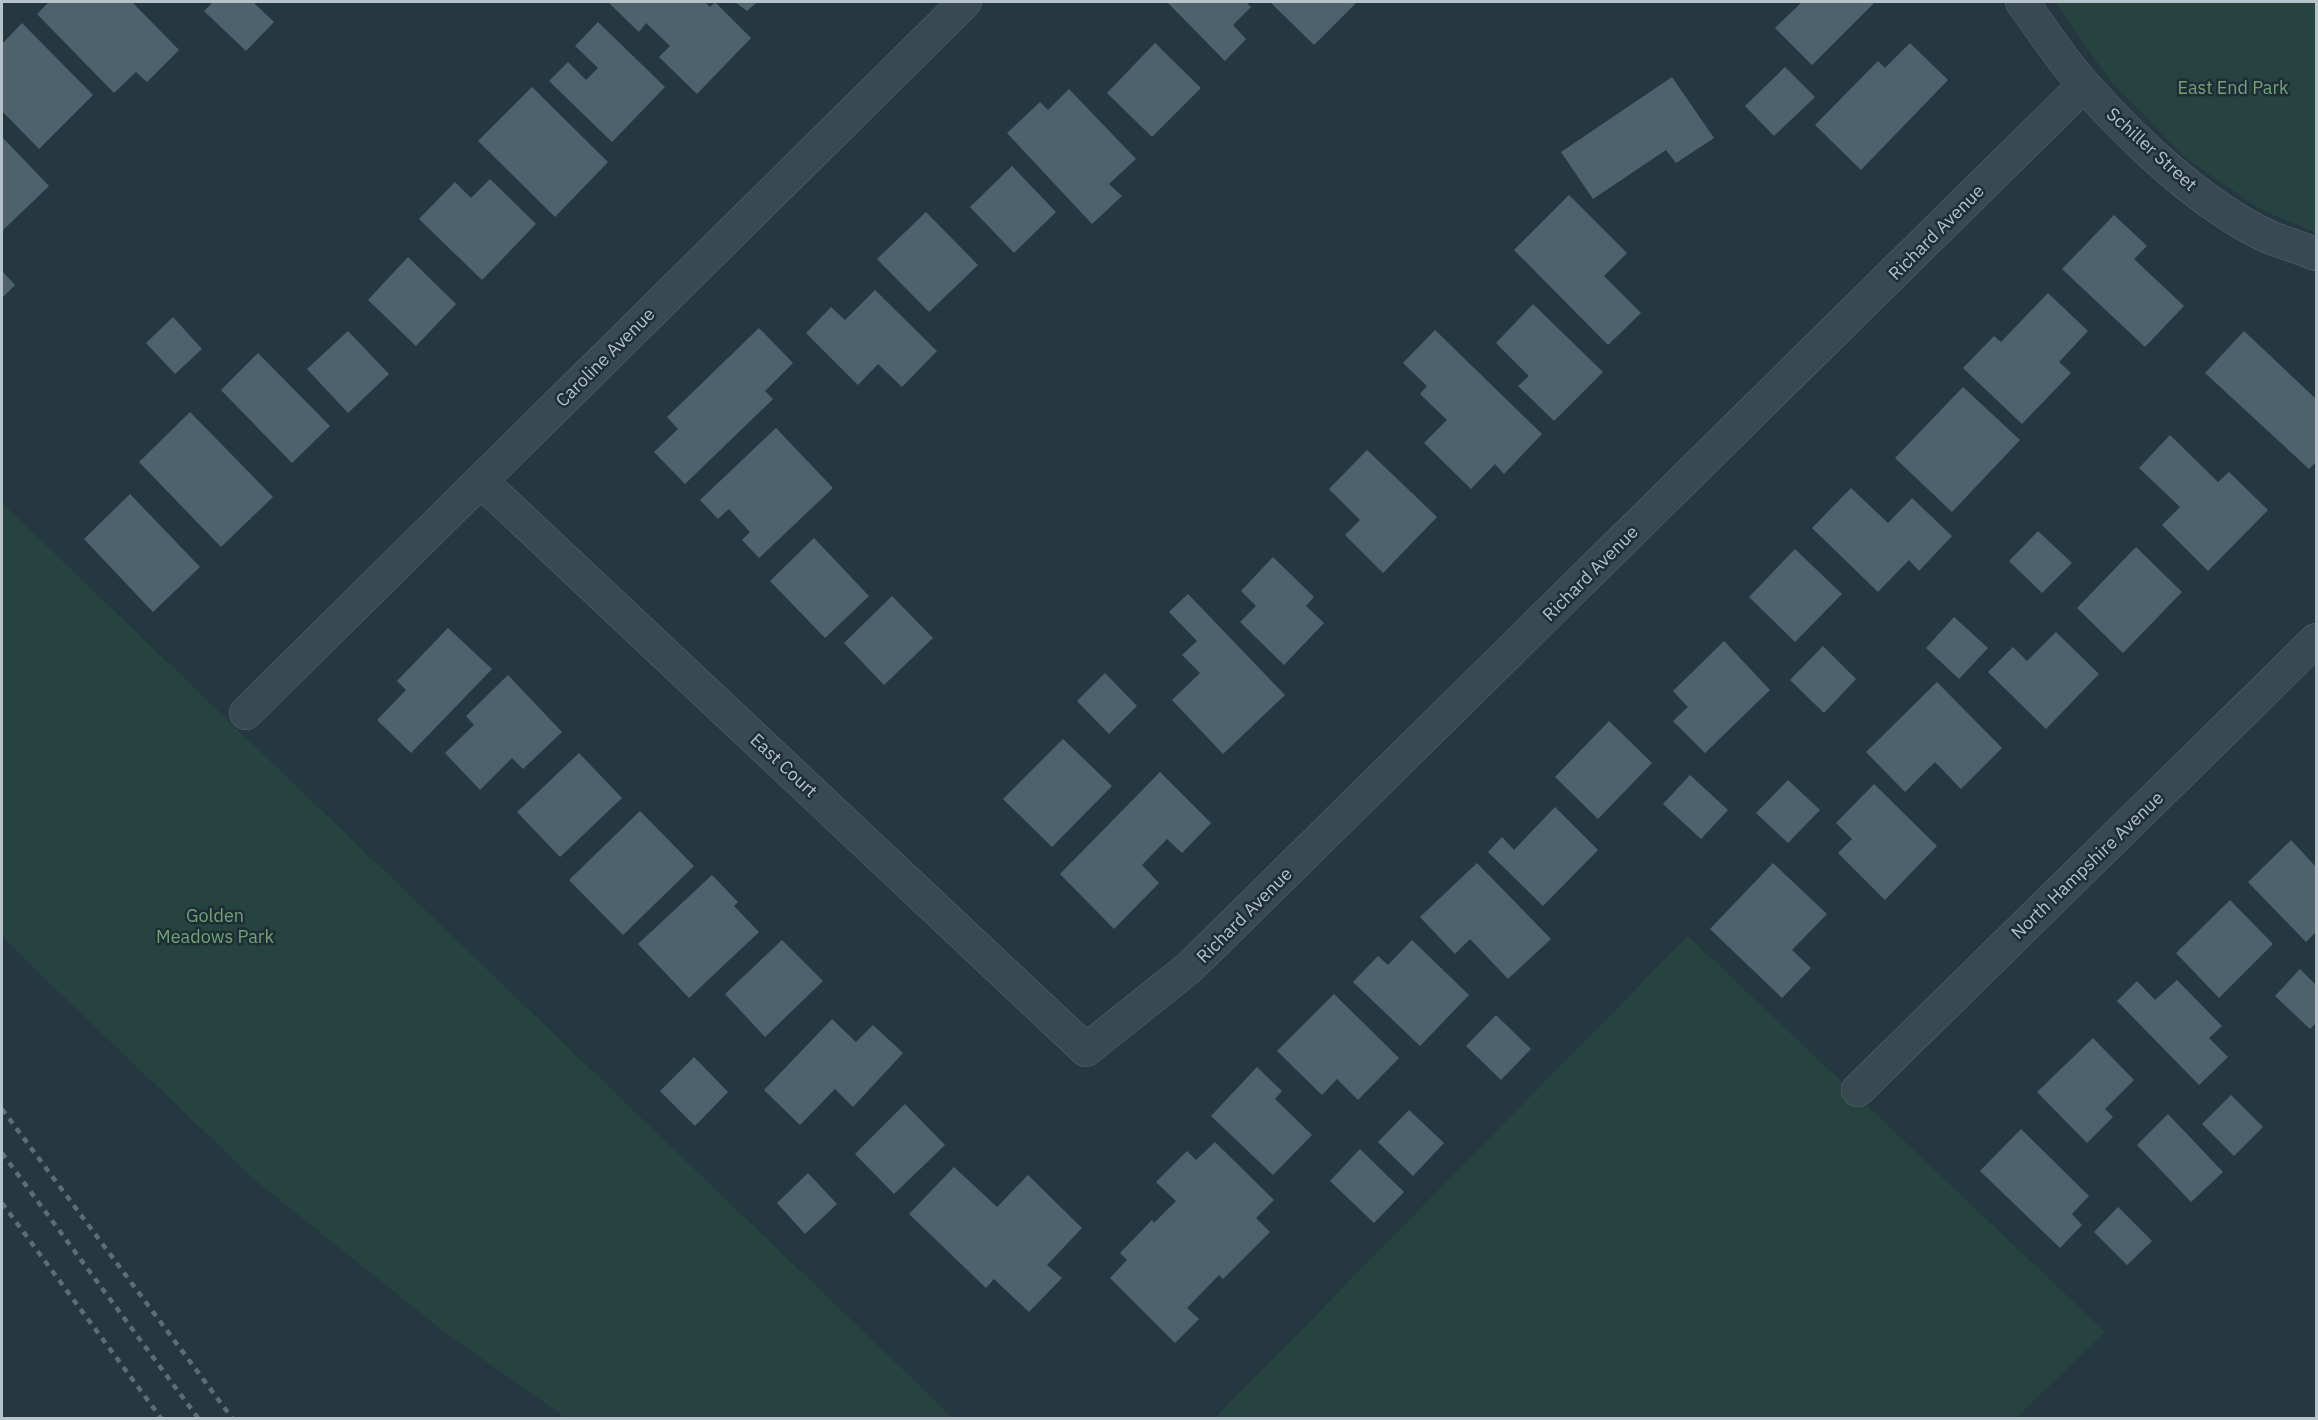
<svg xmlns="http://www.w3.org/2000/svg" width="2318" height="1420" font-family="'IBM Plex Sans',sans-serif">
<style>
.green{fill:#274340}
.building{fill:#4e626d}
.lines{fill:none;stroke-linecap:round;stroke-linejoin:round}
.minor-casing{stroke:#57666f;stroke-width:34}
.minor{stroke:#394951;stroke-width:33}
.rail{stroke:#5b6e78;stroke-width:4.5;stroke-dasharray:6 6;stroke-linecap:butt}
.labels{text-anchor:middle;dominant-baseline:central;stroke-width:5;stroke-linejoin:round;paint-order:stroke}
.park-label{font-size:18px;fill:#74a274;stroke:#1e2e37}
.street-label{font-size:18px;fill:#b6c3cb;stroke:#1e2e37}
</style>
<rect width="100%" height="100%" fill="#253842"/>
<!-- green -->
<path class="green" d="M2055 2H2316V233L2260 209 2183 156 2109 79Z
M2 503 953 1418H566L442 1330 256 1181 11 946 2 934Z
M1688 936 2105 1332 2016 1418H1215Z"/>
<!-- building -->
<path class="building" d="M49 2H132L179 50 147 82 136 72 114 93 37 14Z
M213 2H253L274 22 246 51 204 11Z
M608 2H705L710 7 715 2 751 38 697 94 659 57 670 46 646 23 639 32Z
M735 2H757L747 11Z
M1169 2H1246L1251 7 1233 25 1246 39 1225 61 1168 3Z
M1270 2H1357L1314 45Z
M1802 2H1875L1812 65 1775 28Z
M598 22 665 87 612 142 549 81 568 62 586 80 598 68 575 46Z
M22 23 93 95 39 149 2 111V44Z
M1155 43 1201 88 1152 137 1107 93Z
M1910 43 1948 80 1861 170 1815 125 1878 61 1885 68Z
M1785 67 1815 97 1774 136 1745 106Z
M1672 77 1714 138 1676 163 1666 150 1593 199 1561 152Z
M532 87 608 162 555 217 478 141Z
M1069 89 1136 159 1109 184 1122 196 1092 224 1007 133 1040 102 1048 110Z
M2 137 49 186 2 231Z
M1012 166 1056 212 1014 253 970 207Z
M490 179 536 224 482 280 419 219 455 182 471 198Z
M1569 195 1627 253 1604 276 1641 313 1608 345 1514 250Z
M926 212 978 265 929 312 877 259Z
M2114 215 2147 246 2134 259 2184 306 2145 347 2062 269Z
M408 257 456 304 416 346 368 300Z
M2 271 15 285 2 298Z
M875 290 937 351 902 387 878 364 858 385 806 333 831 307 845 320Z
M2048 293 2088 331 2059 362 2071 373 2022 424 1963 368 1994 336 2001 342Z
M1533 304 1603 372 1554 421 1518 386 1529 376 1496 343Z
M173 317 202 349 175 374 146 343Z
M759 328 793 363 765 391 773 399 685 484 654 452 678 429 667 417Z
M1435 330 1542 434 1504 474 1495 464 1471 489 1424 443 1447 420 1420 394 1427 386 1403 363Z
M348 331 389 374 348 413 307 369Z
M2244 331 2316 399V462L2309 469 2205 373Z
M258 353 330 426 292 463 221 390Z
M1963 387 2020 440 1952 512 1895 458Z
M190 412 273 497 221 547 139 462Z
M776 428 833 488 759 558 742 540 750 532 729 509 718 519 700 500Z
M2170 435 2218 482 2229 472 2268 510 2208 571 2162 525 2180 507 2139 468Z
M1367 450 1437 517 1383 573 1345 535 1360 520 1329 489Z
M1851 488 1888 523 1912 498 1952 536 1919 571 1909 560 1878 592 1812 528Z
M130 494 200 567 153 612 84 539Z
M2038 531 2072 563 2042 593 2009 561Z
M814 538 869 596 825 638 770 581Z
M2136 547 2182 592 2123 653 2077 608Z
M1795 549 1842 594 1795 642 1749 597Z
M1273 557 1314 597 1306 606 1324 623 1284 665 1240 622 1256 606 1241 591Z
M1188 594 1285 695 1223 754 1172 700 1200 673 1182 655 1197 641 1169 612Z
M892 596 933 638 884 685 844 643Z
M1954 617 1988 648 1959 679 1926 648Z
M448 628 492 669 411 753 377 720 406 690 397 681Z
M2056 632 2099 674 2046 729 1988 672 2013 647 2027 661Z
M1724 641 1770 690 1705 753 1673 721 1688 707 1673 691Z
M1823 646 1856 679 1824 713 1790 680Z
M1105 673 1137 706 1109 734 1077 701Z
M508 675 562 732 523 769 512 758 480 790 445 753 474 725 466 716Z
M1937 682 2002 748 1961 789 1935 762 1905 792 1866 752Z
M1609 721 1652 763 1598 819 1555 777Z
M1063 739 1112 786 1052 847 1003 799Z
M579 753 622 798 560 857 517 812Z
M1160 772 1211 823 1182 853 1167 839 1142 865 1159 883 1114 929 1060 874Z
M1690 775 1728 810 1701 839 1663 804Z
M1788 780 1820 810 1788 843 1756 813Z
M1874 784 1937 846 1885 900 1838 853 1852 839 1836 823Z
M1555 807 1598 850 1543 906 1488 852 1502 837 1514 850Z
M640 811 694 866 623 935 569 880Z
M2291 840 2316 867V932L2306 942 2248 882Z
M1477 863 1551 939 1508 979 1470 939 1455 954 1420 917Z
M1773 863 1827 914 1792 950 1811 968 1782 998 1710 929Z
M712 875 738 902 734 906 759 932 689 998 638 944Z
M2230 900 2273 944 2219 998 2176 953Z
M782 940 823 981 765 1037 725 994Z
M1412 940 1469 995 1420 1046 1353 982 1378 956 1388 965Z
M2300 969 2316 985V1023L2310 1029 2275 996Z
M2177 980 2222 1026 2209 1038 2228 1057 2199 1085 2117 1001 2137 981 2155 1000Z
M1334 994 1399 1058 1358 1100 1337 1079 1322 1095 1277 1051Z
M1496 1015 1531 1049 1501 1080 1466 1046Z
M832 1019 856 1042 873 1025 903 1053 853 1107 835 1089 800 1125 764 1090Z
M2093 1038 2134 1080 2105 1109 2113 1117 2087 1143 2037 1092Z
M694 1057 728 1092 695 1126 660 1091Z
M1257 1067 1282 1091 1275 1099 1312 1135 1273 1175 1211 1116Z
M2231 1095 2263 1127 2234 1156 2202 1124Z
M905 1104 945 1145 894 1194 855 1154Z
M1409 1110 1444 1143 1413 1176 1378 1142Z
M2168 1114 2223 1172 2191 1202 2137 1145Z
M2021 1129 2089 1196 2072 1214 2082 1225 2060 1248 1980 1171Z
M1215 1142 1274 1200 1256 1218 1270 1232 1223 1279 1219 1275 1187 1308 1199 1319 1175 1343 1110 1278 1127 1260 1120 1253 1152 1220 1154 1223 1176 1201 1156 1182 1187 1151 1196 1160Z
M1360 1149 1404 1192 1374 1223 1330 1181Z
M954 1167 997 1207 1028 1175 1082 1228 1047 1265 1062 1278 1029 1312 994 1279 986 1288 909 1214Z
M808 1173 837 1204 805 1234 777 1203Z
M2118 1207 2152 1241 2127 1265 2094 1232Z"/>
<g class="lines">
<defs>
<path id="minor" d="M2022 2C2042 29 2062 61 2085 86 2134 141 2202 206 2269 237 2284 243 2301 248 2316 254
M481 481 1086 1050 1190 967 2084 85
M246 713 965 2
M1858 1090 2316 640"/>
</defs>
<!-- minor casing -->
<use href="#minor" class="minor-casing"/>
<!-- minor -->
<use href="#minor" class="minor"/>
<!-- rail -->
<path class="rail" d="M2 1109 232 1418
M2 1153 198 1418
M2 1203 161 1418"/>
</g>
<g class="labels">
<!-- park labels -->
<g class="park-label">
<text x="2233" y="87">East End Park</text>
<text x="215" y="915">Golden<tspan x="215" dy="21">Meadows Park</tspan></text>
</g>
<!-- street labels -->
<g class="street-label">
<text transform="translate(2152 149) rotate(42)">Schiller Street</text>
<text transform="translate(1936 232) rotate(-45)">Richard Avenue</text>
<text transform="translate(605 357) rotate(-45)">Caroline Avenue</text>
<text transform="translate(1590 573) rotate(-45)">Richard Avenue</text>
<text transform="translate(784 765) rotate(43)">East Court</text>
<text transform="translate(2087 865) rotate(-44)">North Hampshire Avenue</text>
<text transform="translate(1244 915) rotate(-45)">Richard Avenue</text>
</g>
</g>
<!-- border -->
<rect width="2318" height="1420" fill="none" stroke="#b6c3cb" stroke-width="6"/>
</svg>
